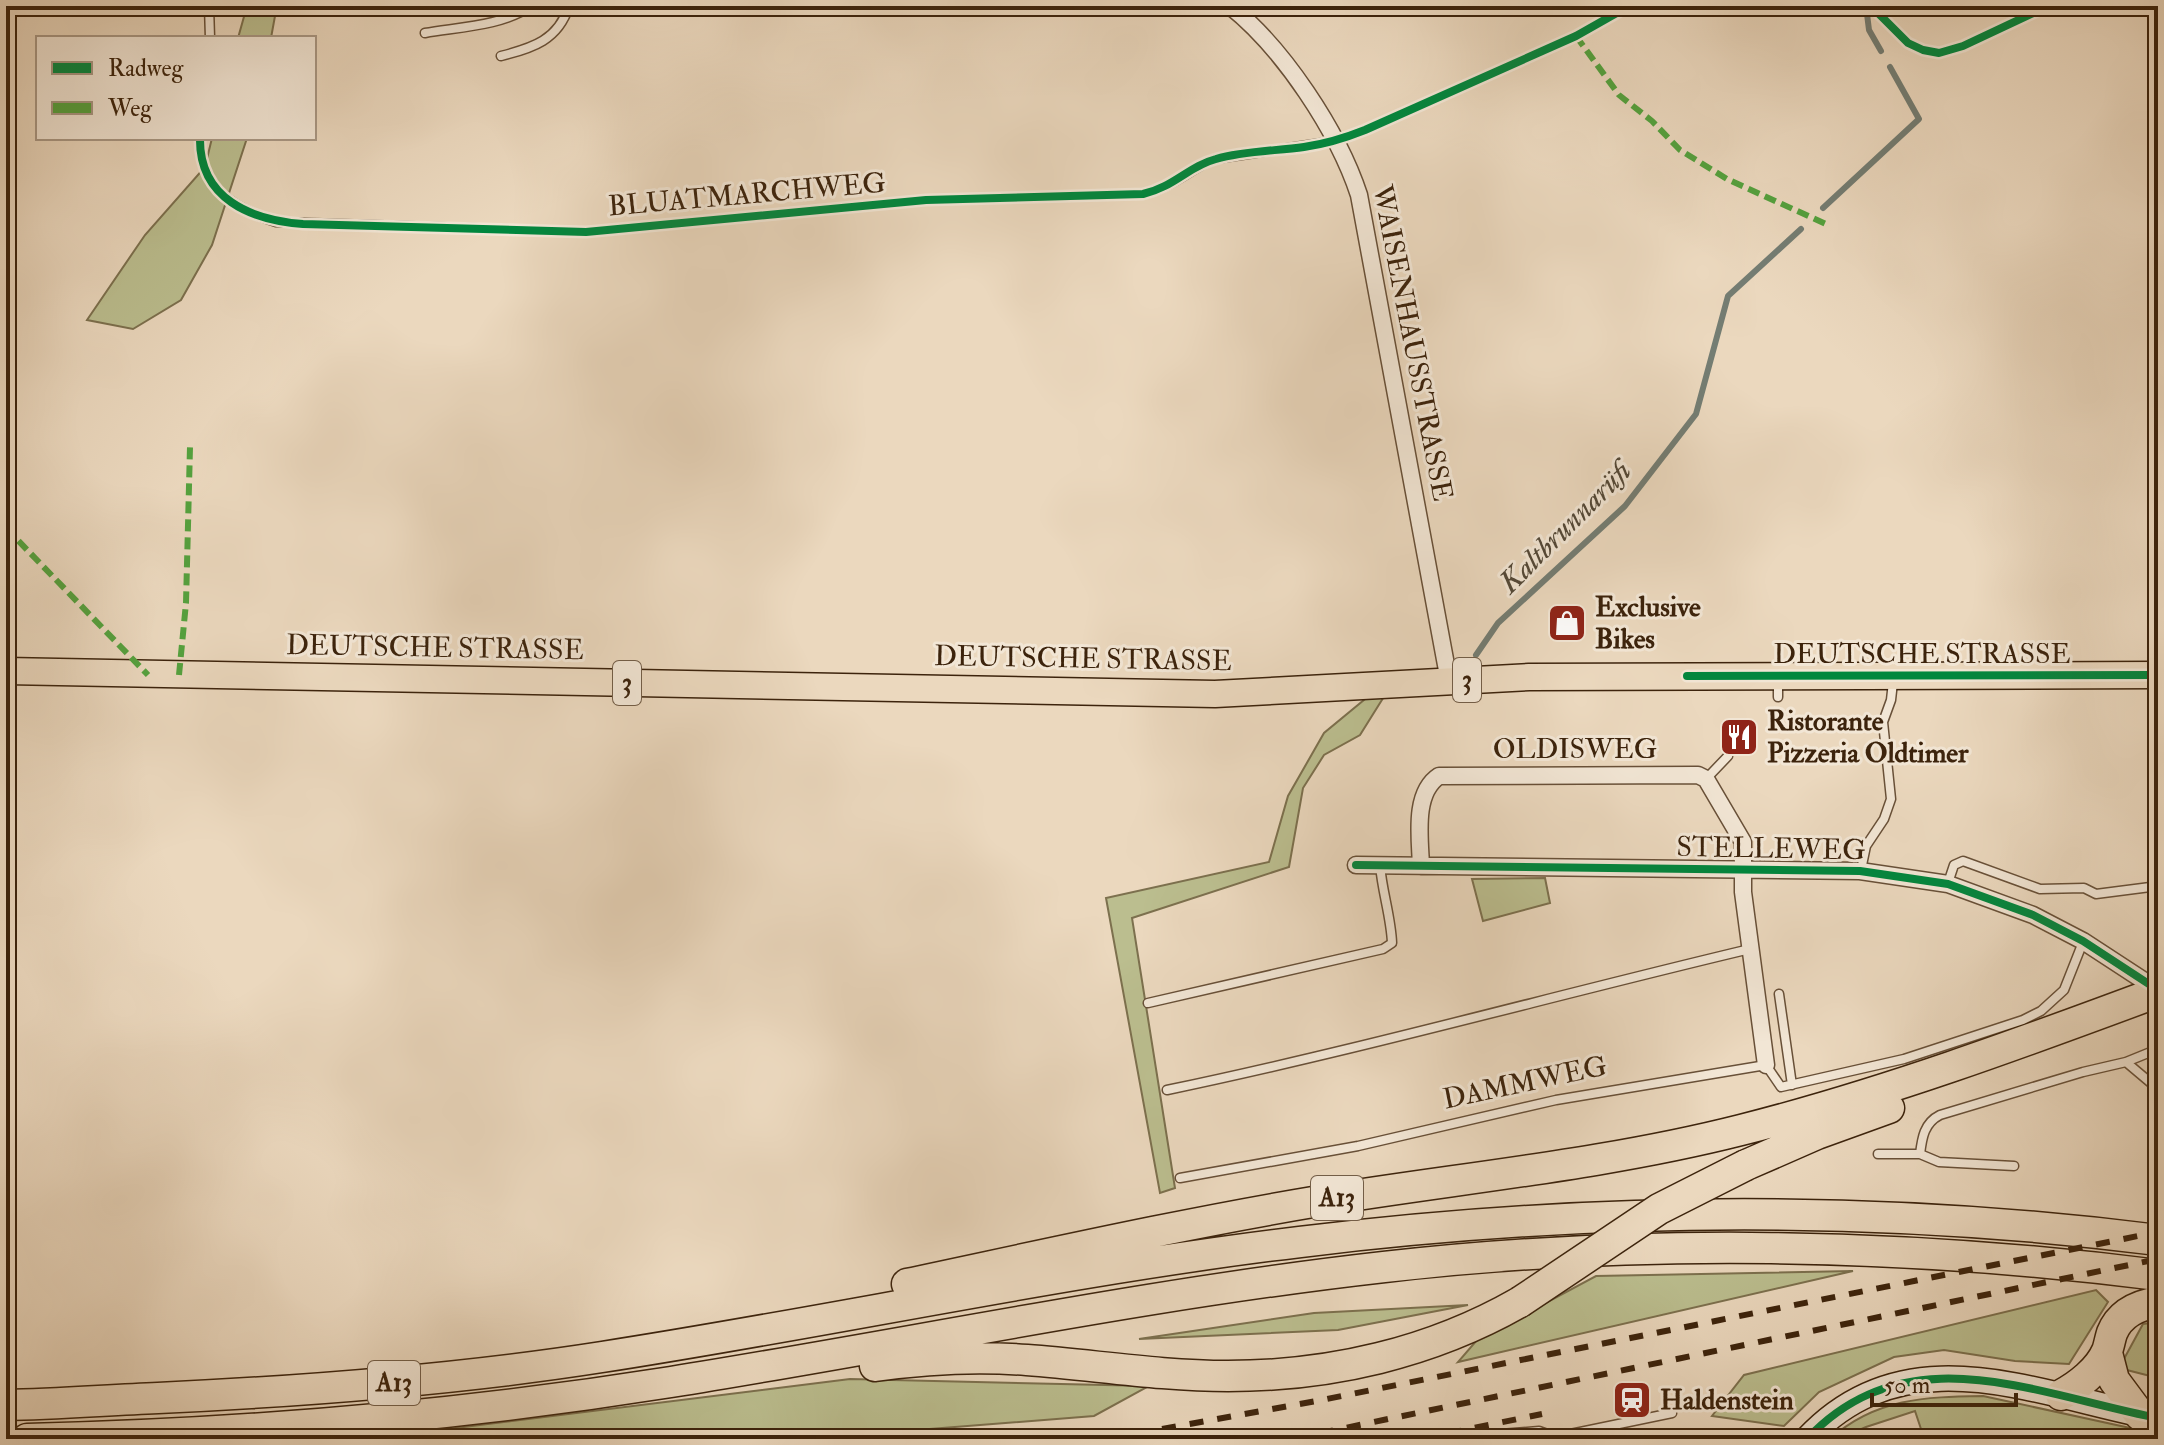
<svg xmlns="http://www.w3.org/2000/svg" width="2164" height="1445" font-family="'IM FELL Double Pica',serif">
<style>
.green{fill:#bbbe8f;stroke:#7c704e;stroke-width:2}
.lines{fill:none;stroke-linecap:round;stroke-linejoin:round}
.stream{stroke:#747d73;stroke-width:6}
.lane-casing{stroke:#685038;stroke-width:11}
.street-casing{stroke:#685038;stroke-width:19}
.secondary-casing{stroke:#3c230c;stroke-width:27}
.primary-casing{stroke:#3c230c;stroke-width:29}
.highway-casing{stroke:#3c230c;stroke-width:33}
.lane{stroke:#f2e6d5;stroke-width:8}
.street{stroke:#f2e6d5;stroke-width:16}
.secondary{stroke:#f2e6d5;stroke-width:24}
.primary{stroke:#ebd8be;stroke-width:26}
.highway{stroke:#ebd8be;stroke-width:30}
.rail{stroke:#3c230c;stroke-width:6;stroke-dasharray:14 14;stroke-linecap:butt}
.highway-bridge-casing{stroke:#3c230c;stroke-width:33;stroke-linecap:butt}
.highway-bridge{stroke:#ebd8be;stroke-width:30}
.quiet{stroke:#54a23e;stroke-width:6;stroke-dasharray:12 6;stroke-linecap:butt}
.cycleway-casing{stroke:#f2e6d5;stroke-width:13}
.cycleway{stroke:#00873e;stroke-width:8}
.labels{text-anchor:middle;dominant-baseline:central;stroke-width:6;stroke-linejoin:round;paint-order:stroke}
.shield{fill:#f2e6d5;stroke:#735e48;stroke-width:2}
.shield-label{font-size:26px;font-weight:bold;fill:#3c230c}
.street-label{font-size:28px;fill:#3c230c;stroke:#f2e6d5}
.poi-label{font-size:28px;font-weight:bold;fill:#3c230c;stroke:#f2e6d5;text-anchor:start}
.water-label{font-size:30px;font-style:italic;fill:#534837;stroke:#f2e6d5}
</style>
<rect width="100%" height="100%" fill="#ebd8be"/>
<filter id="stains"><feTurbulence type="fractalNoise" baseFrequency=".0025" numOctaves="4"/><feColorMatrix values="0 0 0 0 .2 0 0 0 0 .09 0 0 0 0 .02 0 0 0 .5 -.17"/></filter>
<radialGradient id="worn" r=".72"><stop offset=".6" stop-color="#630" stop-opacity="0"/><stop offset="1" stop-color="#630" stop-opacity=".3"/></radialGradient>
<!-- green -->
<path class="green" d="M247 6H266L275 16 271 38H238Z
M212 138H247L212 245 181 300 133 329 87 320 145 235 205 167Z
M1370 695H1385L1360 735 1324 755 1303 788 1289 867 1132 918 1175 1188 1160 1193 1106 898 1269 862 1288 796 1324 733Z
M1545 878 1550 903 1483 921 1472 879Z
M1853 1271 1458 1362 1477 1340 1596 1276Z
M2096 1290 2108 1302 2069 1364 2015 1361 1944 1350 1894 1357 1819 1392 1784 1426 1712 1416 1744 1375Z
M1468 1305 1338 1330 1139 1339 1314 1313Z
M2158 1322V1378L2119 1368 2143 1324Z
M850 1379 1149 1386 1094 1416 803 1439H367Z
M1983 1396 2158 1434V1439H1934L1921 1429 1915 1411 1866 1427 1839 1439H1830C1876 1398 1925 1397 1983 1396Z"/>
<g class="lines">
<!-- stream -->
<path class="stream" d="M1866 6 1869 30 1881 51
M1823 208 1919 119 1890 67
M1476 655 1498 623 1625 506 1696 414 1728 296 1801 229"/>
<defs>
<path id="lane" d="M209 6 210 38
M425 33C459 27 502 26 531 6
M501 56C533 48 558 40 569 6
M200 138C200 188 233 208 276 222L586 232 926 200 1143 194C1171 188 1190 169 1215 159L1335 141
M1778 681V697
M1706 779 1728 756
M1861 870 1866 846 1884 819 1891 799 1883 722 1891 700 1893 682
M1948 883 1954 865 1963 861 2040 889 2084 888 2096 894 2158 886
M1779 994 1792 1085
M1148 1003 1383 949 1392 943C1391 917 1382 891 1380 865
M2126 1062 2158 1089
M1167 1090C1363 1049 1556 995 1750 949
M1878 1154H1920L1939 1162 2014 1166
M1920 1154C1922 1138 1924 1123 1940 1115L2083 1072 2126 1062 2158 1049
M1180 1178 1358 1146 1556 1100 1766 1065 1781 1087 1904 1059 2023 1020 2041 1011 2064 990 2083 942
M1475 1436 1539 1431 1561 1439
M1556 1437 1672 1413"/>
<path id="street" d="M1230 6C1283 48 1338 131 1359 195L1449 681
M1356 865 1860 871 1948 884 2033 915 2083 941 2158 990
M1421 866C1420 838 1413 793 1439 776L1698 775 1706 779 1743 842V892L1766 1065"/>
<path id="secondary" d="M1807 1439C1907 1332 2037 1395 2158 1418"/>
<path id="primary" d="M6 671 1215 694 1529 677 2158 675"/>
<path id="highway" d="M1746 1165 1817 1134 1889 1108
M907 1284C1044 1255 1181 1224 1319 1201 1460 1178 1603 1165 1741 1130 1883 1094 2021 1043 2158 992
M2107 1353 2114 1380 2140 1415
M875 1366C924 1359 977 1356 1027 1360 1094 1365 1161 1376 1228 1376 1330 1376 1431 1353 1520 1302
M2061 1395C2078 1386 2099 1370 2107 1351 2109 1346 2110 1339 2112 1333 2120 1313 2139 1305 2158 1302
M6 1405C57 1404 108 1400 158 1398 307 1391 455 1380 602 1357 835 1321 1066 1270 1300 1242 1585 1207 1873 1204 2158 1240
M27 1439C243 1434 457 1416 671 1382 909 1344 1144 1294 1384 1267 1638 1238 1904 1243 2158 1275"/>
</defs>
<!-- lane casing -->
<use href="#lane" class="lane-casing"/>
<!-- street casing -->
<use href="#street" class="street-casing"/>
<!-- secondary casing -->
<use href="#secondary" class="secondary-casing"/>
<!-- primary casing -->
<use href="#primary" class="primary-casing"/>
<!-- highway casing -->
<use href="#highway" class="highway-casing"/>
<!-- lane -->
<use href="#lane" class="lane"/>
<!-- street -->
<use href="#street" class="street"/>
<!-- secondary -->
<use href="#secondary" class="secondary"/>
<!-- primary -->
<use href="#primary" class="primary"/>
<!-- highway -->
<use href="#highway" class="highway"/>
<!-- rail -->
<path class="rail" d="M1107 1439 1322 1400 2158 1232
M1292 1439 2158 1259
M1420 1439 1542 1414"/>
<defs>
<path id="highway-bridge" d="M1520 1302 1659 1209 1746 1165"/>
</defs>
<!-- highway-bridge casing -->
<use href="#highway-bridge" class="highway-bridge-casing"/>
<!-- highway-bridge -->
<use href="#highway-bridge" class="highway-bridge"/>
<!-- quiet -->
<path class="quiet" d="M1576 36 1619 95 1652 121 1680 150 1727 179 1828 225
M6 528 148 675
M179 675 186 603 190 447"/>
<defs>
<path id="cycleway" d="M1871 6 1908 43 1923 50 1939 53 1963 46 2048 6
M200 138C199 199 251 220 303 224L586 232 926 200 1143 194C1174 187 1189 166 1216 159 1244 151 1275 151 1304 147 1325 144 1345 138 1365 130L1576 36 1629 6
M1687 676 2158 675
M1356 865 1860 871 1948 884 2033 915 2083 941 2158 990
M1807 1439C1907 1332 2037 1395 2158 1418"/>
</defs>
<!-- cycleway casing -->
<use href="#cycleway" class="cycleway-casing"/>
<!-- cycleway -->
<use href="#cycleway" class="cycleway"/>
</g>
<!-- icons -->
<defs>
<symbol id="shop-square" viewBox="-11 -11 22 22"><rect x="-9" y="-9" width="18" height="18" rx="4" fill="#8f2418" stroke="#f2e6d5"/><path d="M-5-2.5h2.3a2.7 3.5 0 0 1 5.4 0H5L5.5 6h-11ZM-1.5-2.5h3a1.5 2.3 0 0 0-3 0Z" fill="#fff"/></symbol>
<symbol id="restaurant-square" viewBox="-11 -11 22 22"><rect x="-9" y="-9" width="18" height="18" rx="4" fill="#8f2418" stroke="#f2e6d5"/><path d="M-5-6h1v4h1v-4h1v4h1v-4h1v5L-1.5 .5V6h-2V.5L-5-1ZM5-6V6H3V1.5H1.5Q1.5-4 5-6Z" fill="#fff"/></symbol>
<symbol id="station-square" viewBox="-11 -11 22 22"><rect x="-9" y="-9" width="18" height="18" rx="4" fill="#8f2418" stroke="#f2e6d5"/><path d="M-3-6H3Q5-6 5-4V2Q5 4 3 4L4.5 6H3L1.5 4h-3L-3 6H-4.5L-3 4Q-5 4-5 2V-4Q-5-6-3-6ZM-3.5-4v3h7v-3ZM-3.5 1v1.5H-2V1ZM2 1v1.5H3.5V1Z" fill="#fff"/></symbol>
</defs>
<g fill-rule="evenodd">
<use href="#shop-square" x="1545" y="601" width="44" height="44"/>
<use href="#restaurant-square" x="1717" y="715" width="44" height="44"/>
<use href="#station-square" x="1610" y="1378" width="44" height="44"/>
</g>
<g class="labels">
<!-- shield labels -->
<g class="shield">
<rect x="1453" y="658" width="28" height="44" rx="6"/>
<rect x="613" y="661" width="28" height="44" rx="6"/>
<rect x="1311" y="1176" width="52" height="44" rx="6"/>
<rect x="368" y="1361" width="52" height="44" rx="6"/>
</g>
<g class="shield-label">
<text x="1467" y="680">3</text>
<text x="627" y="683">3</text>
<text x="1337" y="1198">A13</text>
<text x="394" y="1383">A13</text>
</g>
<!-- street labels -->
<g class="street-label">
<text transform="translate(747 195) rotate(-5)">BLUATMARCHWEG</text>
<text transform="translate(1412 343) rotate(79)">WAISENHAUSSTRASSE</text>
<text transform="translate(435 648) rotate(1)">DEUTSCHE STRASSE</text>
<text x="1922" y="654">DEUTSCHE STRASSE</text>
<text transform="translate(1083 659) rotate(1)">DEUTSCHE STRASSE</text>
<text x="1575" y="749">OLDISWEG</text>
<text transform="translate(1771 849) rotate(1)">STELLEWEG</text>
<text transform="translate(1525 1083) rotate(-12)">DAMMWEG</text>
</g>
<!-- poi labels -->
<g class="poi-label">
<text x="1595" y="607">Exclusive<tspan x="1595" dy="32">Bikes</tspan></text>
<text x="1767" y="721">Ristorante<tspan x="1767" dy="32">Pizzeria Oldtimer</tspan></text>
<text x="1660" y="1400">Haldenstein</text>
</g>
<!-- water labels -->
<g class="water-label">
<text transform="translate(1565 527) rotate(-45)">Kaltbrunnarüfi</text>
</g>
</g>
<!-- margin -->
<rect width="2164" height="1445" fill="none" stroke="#ebd8be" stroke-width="32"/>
<rect x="8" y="8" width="2148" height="1429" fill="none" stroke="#3c230c" stroke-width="4"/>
<rect x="16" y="16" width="2132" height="1413" fill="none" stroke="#3c230c" stroke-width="2"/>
<!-- legend -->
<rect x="36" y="36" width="280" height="104" fill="#f2e6d5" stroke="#a99885" stroke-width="2"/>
<rect x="52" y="62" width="40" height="12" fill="#00873e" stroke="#a99885" stroke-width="2"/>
<text x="108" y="76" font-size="24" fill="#3c230c">Radweg</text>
<rect x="52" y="102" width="40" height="12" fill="#54a23e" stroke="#a99885" stroke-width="2"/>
<text x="108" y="116" font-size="24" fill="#3c230c">Weg</text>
<!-- scale -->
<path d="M1872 1393v12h144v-12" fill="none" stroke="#3c230c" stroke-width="4"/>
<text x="1884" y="1393" font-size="24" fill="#3c230c" stroke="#f2e6d5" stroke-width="6" paint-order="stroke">50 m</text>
<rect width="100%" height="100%" filter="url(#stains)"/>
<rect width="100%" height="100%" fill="url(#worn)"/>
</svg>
